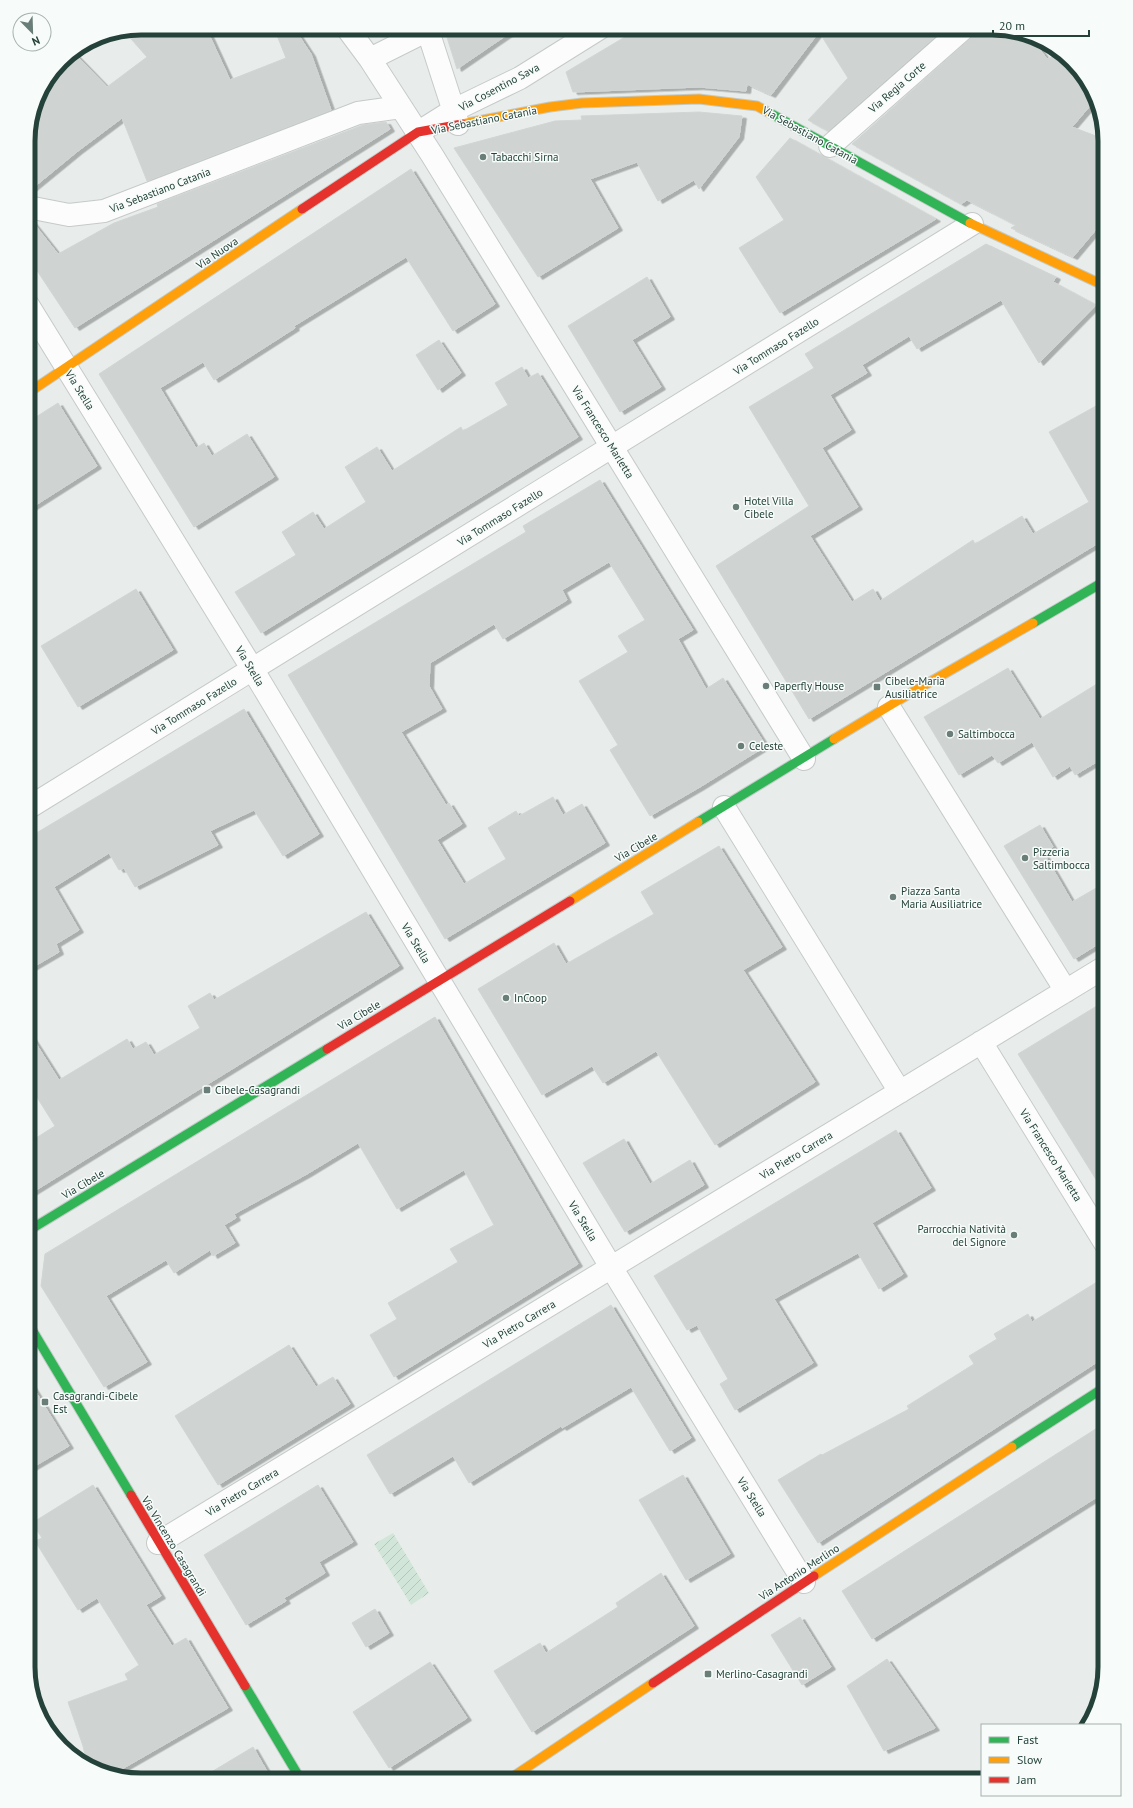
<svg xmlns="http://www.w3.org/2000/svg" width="1133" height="1808" font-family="'PT Sans',sans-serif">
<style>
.garden{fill:url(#garden-furrows)}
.building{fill:#cfd4d2;stroke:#d1d6d4;filter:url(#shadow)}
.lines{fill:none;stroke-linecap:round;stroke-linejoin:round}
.street-casing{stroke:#c5cac8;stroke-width:24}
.fast-casing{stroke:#c3cbc8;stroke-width:11}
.slow-casing{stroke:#c3cbc8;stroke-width:11}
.jam-casing{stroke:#c3cbc8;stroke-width:11}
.street{stroke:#fcfcfc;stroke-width:22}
.fast{stroke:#30b455;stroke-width:9}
.slow{stroke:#ff9f0a;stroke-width:9}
.jam{stroke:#e5322d;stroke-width:9}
.poi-dot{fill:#697e78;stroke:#f7fbf9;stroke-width:1.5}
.labels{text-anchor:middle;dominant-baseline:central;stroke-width:3;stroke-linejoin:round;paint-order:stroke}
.street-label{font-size:11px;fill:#24423a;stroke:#f7fbf9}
.poi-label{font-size:11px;fill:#24423a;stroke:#f7fbf9;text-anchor:start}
.rim{fill:none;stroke:#24423a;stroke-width:5}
</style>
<defs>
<pattern id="garden-furrows" width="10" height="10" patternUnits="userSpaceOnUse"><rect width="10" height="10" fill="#d1e6d8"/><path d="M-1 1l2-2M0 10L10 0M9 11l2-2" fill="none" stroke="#b3c6ba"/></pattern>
<filter id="shadow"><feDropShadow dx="4.5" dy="2.5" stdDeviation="0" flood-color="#0004"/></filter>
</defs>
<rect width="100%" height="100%" fill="#e8edeb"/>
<!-- garden -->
<path class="garden" d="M393 1533 429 1593 411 1605 374 1544Z"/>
<!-- building -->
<path class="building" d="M141 28H206L230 80 286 58 274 28H294L311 54 331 110 147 181 122 118 78 151 28 192V134L37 98 61 61 74 53 107 87 147 57 124 31Z
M444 28H517L457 69Z
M640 28H945L828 131 808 120 848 78 819 32 771 95 747 84 746 91 699 87 573 92 566 72Z
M976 28H999L1032 39 1047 59 1060 53 1093 91 1095 100 1072 127 1104 139 1105 219 1073 257 1011 228 1016 225 967 200 961 204 852 144 972 37Z
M699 112 742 116 739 137 699 189 694 180 658 201 637 162 590 179 618 228 538 277 454 148 555 121 582 120 581 116Z
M386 122 390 129 75 328 28 257V220H31L58 254 114 223 158 207 157 204 363 125Z
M790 138 936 219 780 313 739 248 784 220 756 177Z
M411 169 495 304 453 331 406 257 294 326 295 328 214 380 203 362 160 388 196 448 204 443 212 456 247 434 274 477 194 527 99 374Z
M986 244 1056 277 1053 282 1096 305 1039 363 1001 300 917 349 909 336 862 365 867 373 830 395 851 430 822 448 858 507 810 536 852 602 873 589 880 601 973 540 975 544 1022 516 1033 534 1089 502 1049 432 1105 401V539L809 719 716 566 809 506 749 407 814 368 805 354Z
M647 277 670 317 632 340 661 387 620 412 568 326Z
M439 340 461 373 438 390 416 355Z
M522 367 528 378 538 373 578 437 261 633 235 592 296 555 282 532 313 512 324 529 366 502 345 467 377 447 392 471 461 427 463 431 508 405 495 383Z
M58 403 97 466 28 510V422Z
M600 480 693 630 678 639 706 689 723 678 766 746 700 787 650 816 610 750 618 745 579 681 628 652 618 636 645 620 609 562 562 590 567 600 503 639 494 624 430 663 429 686 442 709 401 732 446 805 449 803 462 824 437 840 464 884 506 859 488 828 516 811 519 816 553 797 563 815 582 804 605 843 445 939 288 675 526 532 523 526Z
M136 589 173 650 78 707 41 646Z
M1008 668 1040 719 1105 679V757L1075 775 1070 766 1053 777 1032 742 998 763 992 755 959 775 924 717Z
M244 709 319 834 283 856 254 810 210 831 218 845 135 887 124 868 119 870 109 853 54 887 79 930 56 944 59 952 28 970V838Z
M1040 825 1053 847 1043 852 1072 902 1105 883V940L1074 959 1004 846Z
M719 846 782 947 743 970 815 1082 715 1145 656 1051 603 1083 592 1066 542 1095 478 989 554 943 566 964 654 914 641 892Z
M366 912 399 966 28 1195V1143L55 1126 28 1083V1031L59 1080 127 1039 133 1049 146 1042 154 1055 200 1028 188 1006 210 993 214 1000Z
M1105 1001V1194L1018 1054Z
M435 1017 578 1264 394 1377 370 1335 397 1319 388 1303 458 1262 450 1249 494 1225 464 1170 397 1209 358 1143 307 1174 234 1214 236 1218 224 1225 235 1243 213 1256 210 1250 174 1273 166 1260 106 1296 147 1362 104 1387 41 1286 45 1254Z
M896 1130 931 1188 872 1223 903 1274 879 1289 858 1253 774 1299 813 1363 735 1410 720 1384 728 1379 697 1325 687 1330 654 1276Z
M624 1139 650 1184 690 1160 704 1185 625 1232 583 1163Z
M1097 1282 1105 1296V1357L818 1543 778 1480 821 1454 822 1455 909 1409 907 1406 974 1364 969 1356 997 1339 994 1334 1028 1314 1032 1322Z
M611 1305 691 1438 670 1451 631 1387 562 1428 561 1426 469 1483 453 1456 390 1494 367 1455Z
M289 1345 316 1387 333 1377 350 1404 218 1485 175 1416Z
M28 1379 69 1446 28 1470Z
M1105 1423V1492L872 1639 842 1591Z
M683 1475 730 1554 686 1580 639 1500Z
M93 1485 161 1596 146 1605 172 1646 186 1638 228 1708 115 1773 87 1764 83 1746 68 1702 128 1680 125 1674 139 1665 97 1598 78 1610 35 1541 42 1538 32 1523Z
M318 1485 353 1542 319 1562 325 1573 284 1598 286 1601 246 1625 204 1555Z
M661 1573 694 1626 532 1732 494 1671 540 1643 546 1653 618 1607 616 1603Z
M375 1609 389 1633 366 1647 352 1623Z
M800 1617 831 1667 802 1685 771 1635Z
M887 1659 935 1728 884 1751 847 1686Z
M430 1662 467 1718 389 1768 353 1712Z
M253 1747 272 1780H198Z"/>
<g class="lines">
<defs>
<path id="street" d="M347 28 370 59 432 155 804 759
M427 28 458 124
M370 59 428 30
M419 132 454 110 520 78 600 28
M830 146 964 28
M28 207 69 215 104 211 358 113 401 107
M28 305 253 670 611 1267 804 1582
M889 707 1066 991
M724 807 900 1092
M28 808 972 224
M981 1042 1105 1243
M158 1543 1105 967"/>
<path id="fast" d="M768 112 970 223
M1033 623 1105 581
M698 822 834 739
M28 1231 327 1049
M28 1323 131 1495
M1012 1447 1105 1387
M245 1686 301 1780"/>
<path id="slow" d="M462 124 550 107 582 103 699 99 757 106 768 112
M970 223 1105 286
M28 393 302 209
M834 739 909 694 1033 623
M570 901 698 822
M814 1576 1012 1447
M508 1780 653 1683"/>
<path id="jam" d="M302 209 418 132 462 124
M327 1049 570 901
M131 1495 245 1686
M653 1683 814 1576"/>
</defs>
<!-- street casing -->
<use href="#street" class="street-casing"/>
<!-- fast casing -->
<use href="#fast" class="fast-casing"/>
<!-- slow casing -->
<use href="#slow" class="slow-casing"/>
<!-- jam casing -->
<use href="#jam" class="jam-casing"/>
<!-- street -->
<use href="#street" class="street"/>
<!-- fast -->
<use href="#fast" class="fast"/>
<!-- slow -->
<use href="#slow" class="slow"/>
<!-- jam -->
<use href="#jam" class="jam"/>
</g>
<!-- markers -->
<g class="poi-dot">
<circle cx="483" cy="157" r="4"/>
<circle cx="736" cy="507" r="4"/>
<circle cx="766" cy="686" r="4"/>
<rect x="873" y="683" width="8" height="8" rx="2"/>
<circle cx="950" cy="734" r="4"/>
<circle cx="741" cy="746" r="4"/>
<circle cx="1025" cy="858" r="4"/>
<circle cx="893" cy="897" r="4"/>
<circle cx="506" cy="998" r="4"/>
<rect x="203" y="1086" width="8" height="8" rx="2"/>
<circle cx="1014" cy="1235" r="4"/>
<rect x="41" y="1398" width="8" height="8" rx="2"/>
<rect x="704" y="1670" width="8" height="8" rx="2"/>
</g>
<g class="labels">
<!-- street labels -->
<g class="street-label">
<text transform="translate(499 87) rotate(-28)">Via Cosentino Sava</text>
<text transform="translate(897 87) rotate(-41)">Via Regia Corte</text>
<text transform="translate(484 120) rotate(-11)">Via Sebastiano Catania</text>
<text transform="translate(810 135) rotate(29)">Via Sebastiano Catania</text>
<text transform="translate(160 190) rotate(-21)">Via Sebastiano Catania</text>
<text transform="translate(217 253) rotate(-34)">Via Nuova</text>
<text transform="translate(776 346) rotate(-32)">Via Tommaso Fazello</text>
<text transform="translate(80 390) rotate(58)">Via Stella</text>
<text transform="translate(603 432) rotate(58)">Via Francesco Marletta</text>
<text transform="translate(500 517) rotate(-32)">Via Tommaso Fazello</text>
<text transform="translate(250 666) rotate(59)">Via Stella</text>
<text transform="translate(194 706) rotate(-32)">Via Tommaso Fazello</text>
<text transform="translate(636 847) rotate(-31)">Via Cibele</text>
<text transform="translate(416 943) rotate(59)">Via Stella</text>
<text transform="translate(359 1015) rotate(-31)">Via Cibele</text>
<text transform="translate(796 1155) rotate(-31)">Via Pietro Carrera</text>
<text transform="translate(1051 1155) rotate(58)">Via Francesco Marletta</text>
<text transform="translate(83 1184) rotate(-31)">Via Cibele</text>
<text transform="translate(583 1221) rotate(59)">Via Stella</text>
<text transform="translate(519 1324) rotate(-31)">Via Pietro Carrera</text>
<text transform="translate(242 1492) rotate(-31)">Via Pietro Carrera</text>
<text transform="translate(752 1497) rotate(58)">Via Stella</text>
<text transform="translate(174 1546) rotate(59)">Via Vincenzo Casagrandi</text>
<text transform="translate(799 1572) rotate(-33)">Via Antonio Merlino</text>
</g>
<!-- poi labels -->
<g class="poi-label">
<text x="491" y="157">Tabacchi Sirna</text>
<text x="744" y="501">Hotel Villa<tspan x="744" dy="13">Cibele</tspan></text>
<text x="885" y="681">Cibele-Maria<tspan x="885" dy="13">Ausiliatrice</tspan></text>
<text x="774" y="686">Paperfly House</text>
<text x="958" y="734">Saltimbocca</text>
<text x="749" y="746">Celeste</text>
<text x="1033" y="852">Pizzeria<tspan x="1033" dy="13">Saltimbocca</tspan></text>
<text x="901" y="891">Piazza Santa<tspan x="901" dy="13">Maria Ausiliatrice</tspan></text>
<text x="514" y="998">InCoop</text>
<text x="215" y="1090">Cibele-Casagrandi</text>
<text x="1006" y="1229" text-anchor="end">Parrocchia Natività<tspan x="1006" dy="13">del Signore</tspan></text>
<text x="53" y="1396">Casagrandi-Cibele<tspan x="53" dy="13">Est</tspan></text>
<text x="716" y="1674">Merlino-Casagrandi</text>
</g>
</g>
<!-- crop -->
<path d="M0 0H1133V1808H0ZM141 35H992A106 106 0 0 1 1098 141V1667A106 106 0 0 1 992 1773H141A106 106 0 0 1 35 1667V141A106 106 0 0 1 141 35Z" fill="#f7fbf9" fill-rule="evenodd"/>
<path class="rim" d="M141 35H992A106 106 0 0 1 1098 141V1667A106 106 0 0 1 992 1773H141A106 106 0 0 1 35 1667V141A106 106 0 0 1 141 35Z"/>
<!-- legend -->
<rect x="981" y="1724" width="140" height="72" fill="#f7fbf9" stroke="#a3b1ad"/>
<rect x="989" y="1737" width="20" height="6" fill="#30b455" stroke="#a3b1ad"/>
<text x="1017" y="1744" font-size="12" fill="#24423a">Fast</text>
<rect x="989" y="1757" width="20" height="6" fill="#ff9f0a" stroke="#a3b1ad"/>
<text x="1017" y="1764" font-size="12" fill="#24423a">Slow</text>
<rect x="989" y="1777" width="20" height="6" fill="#e5322d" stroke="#a3b1ad"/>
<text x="1017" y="1784" font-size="12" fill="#24423a">Jam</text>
<!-- north arrow -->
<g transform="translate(32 32) rotate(157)"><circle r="19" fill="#f7fbf9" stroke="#a3b1ad"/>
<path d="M0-3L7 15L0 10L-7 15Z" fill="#697e78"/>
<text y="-6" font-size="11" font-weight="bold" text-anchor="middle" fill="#24423a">N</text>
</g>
<!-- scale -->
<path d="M993 30v6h96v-6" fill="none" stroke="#24423a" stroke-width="2"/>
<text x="999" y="30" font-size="12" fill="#24423a" stroke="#f7fbf9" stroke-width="3" paint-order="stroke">20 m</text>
</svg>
